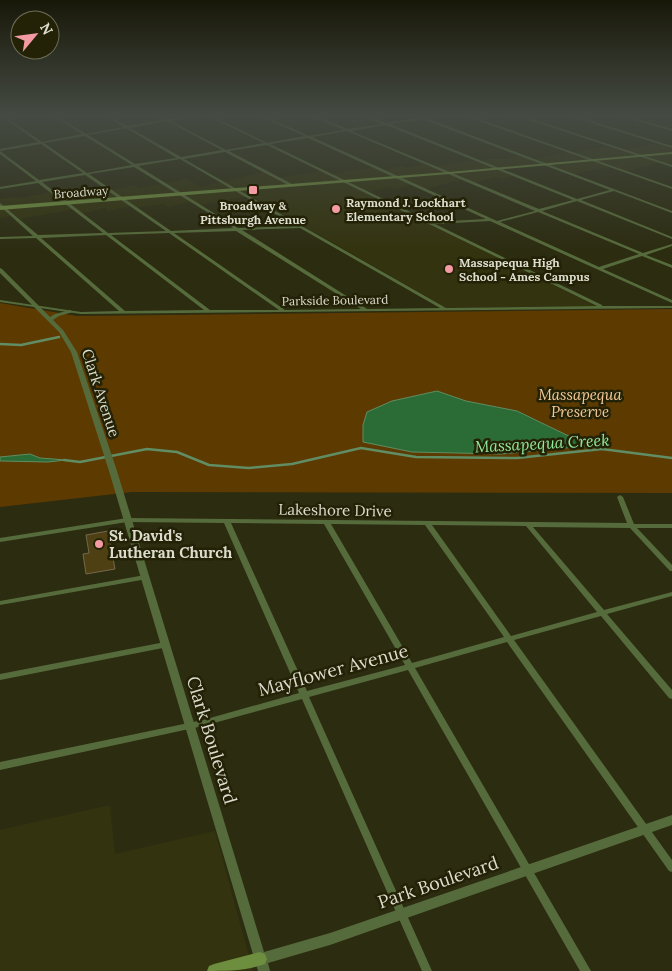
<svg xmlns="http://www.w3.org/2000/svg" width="672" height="971" font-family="Lora,serif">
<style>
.built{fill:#33330f}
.green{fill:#5d3a00}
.water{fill:#2b6b35;stroke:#608d63}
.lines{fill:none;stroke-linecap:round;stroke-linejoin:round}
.stream{stroke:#608d63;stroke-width:2.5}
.building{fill:#4f4014;stroke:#73684d}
.minor{fill:#566b3b;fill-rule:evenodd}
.tertiary{fill:#566b3b;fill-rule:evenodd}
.secondary{fill:#6e8e3f;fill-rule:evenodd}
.poi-dot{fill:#f49aa3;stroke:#232207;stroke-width:2}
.labels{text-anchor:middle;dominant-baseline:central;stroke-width:5;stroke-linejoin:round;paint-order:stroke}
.far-street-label{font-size:12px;fill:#dcddcd;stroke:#232207}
.far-poi-label{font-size:12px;font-weight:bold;fill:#dcddcd;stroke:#232207;text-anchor:start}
.street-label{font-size:15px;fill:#dcddcd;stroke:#232207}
.park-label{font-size:15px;font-style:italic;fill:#f6ca98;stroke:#232207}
.poi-label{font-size:15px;font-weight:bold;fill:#dcddcd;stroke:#232207;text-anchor:start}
.water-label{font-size:16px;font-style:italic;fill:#92e99c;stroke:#232207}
.near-street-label{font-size:18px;fill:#dcddcd;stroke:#232207}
</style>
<rect width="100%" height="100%" fill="#2c2c11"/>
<!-- built -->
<path class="built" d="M658 143 672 146V163L667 164 661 162 627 171 613 166 574 174 551 165 504 169 517 175 501 179 496 177 474 183 465 179 425 189 415 184 394 190 389 187 369 192 349 182 345 183 596 306 446 308 243 191 248 196 200 205 194 201 168 207 164 204 132 208 130 206 108 211 105 208 81 214 75 209 20 219 15 215 0 218V199L14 197 19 198 51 192 55 194 104 187 109 190 135 185 139 188 187 179 200 187 267 171 279 178 325 170 332 174 376 167 384 170 402 166 407 168 428 163 435 166 477 160 481 161 492 159H503L523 155 535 159 571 151 578 153 612 145 625 150Z
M110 805 115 854 215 831 253 971H0V830Z"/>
<!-- green -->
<path class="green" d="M0 303 77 316 672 309V493L132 492 0 507Z"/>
<!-- water -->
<path class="water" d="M437 391 466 401 517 411 577 440 602 449 587 446 501 454 412 452 363 442V425L367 412 392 401Z
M30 454 40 458 66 460 48 462 0 461V457Z"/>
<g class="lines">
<!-- stream -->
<path class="stream" d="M0 344 21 345 59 337
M64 460 80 462 147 449 177 452 209 465 249 468 292 464 361 448 416 457 517 458 602 449 672 458"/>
</g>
<!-- building -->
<path class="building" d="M108 531 115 569 86 574 83 554 89 553 86 535Z"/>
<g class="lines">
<!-- minor -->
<path class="minor" d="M0 114H1L42 142 82 134 51 114H53L86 134 124 127 102 115V114H104L127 126 164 120 154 115V114H157L167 119 203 114 202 115 170 121 226 150 264 143 205 115V114H208L267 143 305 136 257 115V114H260L309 136 344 130 308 115V114H311L348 129 382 124 360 115V114H363L386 123 419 118 411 115V114H414L423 117 447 114 446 115 426 118 672 211V213L614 191 581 200 672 237V239L577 201 542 211 643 253 672 244V246L646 255 672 265V268L642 256 603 269 672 300V303L490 221 435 224 602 305V306H672V308L81 314 0 302V300L81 312 119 311 36 238 0 239V237L33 236 0 206V203L38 235 103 233 38 183 0 189V187L36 181 0 154V151L39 180 83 173 41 144 0 151V149L38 142 0 115ZM422 119 610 190 577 199 390 124ZM167 121 222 150 181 157 130 128ZM386 125 573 200 539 209 351 131ZM126 128 177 158 135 164 88 135ZM347 131 535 211 497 221 312 137ZM85 136 132 165 87 173 44 143ZM308 138 486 219 431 222 270 144ZM267 145 597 306 446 308 184 159 225 152 290 186H292V184L229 151ZM180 159 296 226 238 228 138 166ZM134 167 233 228 171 231 89 174ZM85 175 166 231 108 233 42 182ZM538 212 639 254 599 267 500 222ZM300 228 440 308 367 309 242 230ZM236 231 361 309 285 310 174 233ZM169 233 279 310H210L111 235ZM106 235 204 310 125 311 41 238Z
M462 114H465L672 187V189L462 115Z
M514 114H517L672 165V167L514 115Z
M566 114H569L672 146V148L566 115Z
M617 114H620L672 129V131L617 115Z
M620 495 623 497 634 524H672V528H637L672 565V571H670L630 528 533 527 604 610 672 592V596L607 614 672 690V699L669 698 601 616 514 640 672 860V872L669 871 507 642 415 668 591 971H580L408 670 309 697 432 971H422L302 699 203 726 0 770V762L203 720 299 693 224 523 127 522 0 542V538L127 518 627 523 617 497ZM231 523 324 524 405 665 307 691ZM331 524 425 525 504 637 412 663ZM432 525 526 526 597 612 511 636Z
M145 575H147L149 577 147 579 0 605V601Z
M165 642 168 643 169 645 168 647 0 680V674Z"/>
<!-- tertiary -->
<path class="tertiary" d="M0 268 2 269 50 317 55 314 70 310 73 312 59 316 53 320 63 330 77 352 117 471 264 952 330 933 672 815V825L330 945 268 963 270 971H258L109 471 71 352 59 332 0 273Z"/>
<!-- secondary -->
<path class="secondary" d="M668 114H672V115H669Z
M672 152V154L449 174 0 210V206L449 172Z
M260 952 265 954 267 959 265 964C246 971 227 971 207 971L209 966 214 964Z"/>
</g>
<!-- sky -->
<linearGradient id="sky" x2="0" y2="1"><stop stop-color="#181809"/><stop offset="0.46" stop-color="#454b43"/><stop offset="1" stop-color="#454b43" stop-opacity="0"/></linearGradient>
<rect width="672" height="250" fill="url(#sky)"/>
<!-- markers -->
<g class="poi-dot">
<rect x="248" y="185" width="10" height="10" rx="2.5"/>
<circle cx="336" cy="209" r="5"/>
<circle cx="449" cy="269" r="5"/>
<circle cx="99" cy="544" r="5"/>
</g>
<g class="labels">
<!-- far-street labels -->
<g class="far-street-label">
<text transform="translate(81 192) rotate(-4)">Broadway</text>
<text transform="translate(335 300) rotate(-1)">Parkside Boulevard</text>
</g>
<!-- far-poi labels -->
<g class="far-poi-label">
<text x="346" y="202">Raymond J. Lockhart<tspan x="346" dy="14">Elementary School</tspan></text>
<text x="253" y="205" text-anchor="middle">Broadway &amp;<tspan x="253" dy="14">Pittsburgh Avenue</tspan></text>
<text x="459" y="262">Massapequa High<tspan x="459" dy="14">School - Ames Campus</tspan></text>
</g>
<!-- street labels -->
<g class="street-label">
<text transform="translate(101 393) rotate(72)">Clark Avenue</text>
<text transform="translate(335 510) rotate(1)">Lakeshore Drive</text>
</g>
<!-- park labels -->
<g class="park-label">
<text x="580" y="394">Massapequa<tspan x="580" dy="17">Preserve</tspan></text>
</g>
<!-- poi labels -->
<g class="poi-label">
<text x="109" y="535">St. David's<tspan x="109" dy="17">Lutheran Church</tspan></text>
</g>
<!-- water labels -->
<g class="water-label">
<text transform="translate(542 443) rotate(-3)">Massapequa Creek</text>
</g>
<!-- near-street labels -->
<g class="near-street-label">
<text transform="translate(333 670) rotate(-15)">Mayflower Avenue</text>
<text transform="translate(212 740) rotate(73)">Clark Boulevard</text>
<text transform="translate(438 882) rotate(-19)">Park Boulevard</text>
</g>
</g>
<!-- north arrow -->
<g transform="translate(35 35) rotate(61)"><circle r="24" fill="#232207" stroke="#6d6d56"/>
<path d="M0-4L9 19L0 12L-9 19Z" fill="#f49aa3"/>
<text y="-8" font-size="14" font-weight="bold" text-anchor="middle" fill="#dcddcd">N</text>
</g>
</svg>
